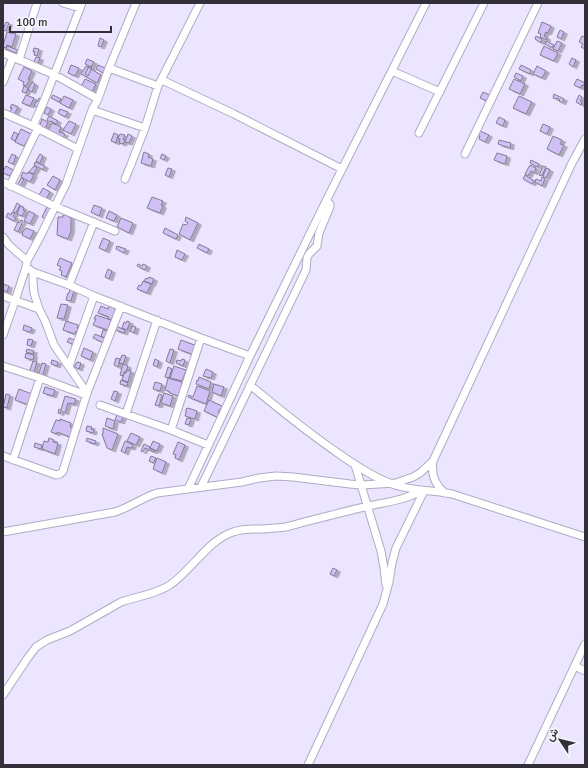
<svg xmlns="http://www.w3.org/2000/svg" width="588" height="768" font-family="Signika,Vazirmatn,sans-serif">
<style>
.building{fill:#d0c0f6;stroke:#827b92;filter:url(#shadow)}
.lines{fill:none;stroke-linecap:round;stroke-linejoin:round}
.street-casing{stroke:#b1aac3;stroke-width:9}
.street{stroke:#fff;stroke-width:7}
</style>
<defs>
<filter id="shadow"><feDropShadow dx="3.5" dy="2" stdDeviation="0" flood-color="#0004"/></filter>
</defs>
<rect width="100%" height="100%" fill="#ece5ff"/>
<!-- building -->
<path class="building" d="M6 22 9 23 6 31 3 30Z
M542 22 551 26 548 33 546 32 544 36 547 38V40L540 37 541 34 538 33Z
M560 30 564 32 561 39 557 37Z
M7 32 16 34 12 47 7 45 6 48 3 47V46Z
M536 36 542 39 541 43 535 39Z
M582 36 585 37V49L581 47 583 44 579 42Z
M100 38 104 40 101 47 98 46Z
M546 41 554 45 552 48 545 44Z
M557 41 562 43 558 51 553 49Z
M7 46 18 50 16 53 6 49Z
M544 46 558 53 554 61 540 55Z
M34 48 39 49 37 56 34 55 35 52H33Z
M36 57 40 58 37 66 33 64Z
M572 58 576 60 573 67 569 64Z
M87 59 94 62 91 67 85 64Z
M71 65 79 68 75 76 68 73Z
M98 65 105 68 103 73 96 69Z
M521 65 531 70 530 74 519 69Z
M86 66 101 75 97 83 81 74Z
M89 66 92 68 88 76 85 74Z
M537 66 546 71 542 78 533 74Z
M24 67 32 71 28 79H30L26 86 23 85 24 82 18 79Z
M516 73 523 76 521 81 514 77Z
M85 79 96 84 92 92 81 87Z
M514 79 525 84 520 94 509 89Z
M577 79 585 83 583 86 582 85 580 88 574 85Z
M32 82 35 84 32 92 28 90Z
M24 86 28 88 26 93 22 92Z
M483 92 490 95 487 101 480 98Z
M554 94 564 99 562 103 559 101 560 100 557 98 556 99 553 98Z
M26 95 34 98 30 106 22 103Z
M53 95 61 99 59 102 51 98Z
M579 95 582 97 580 101 582 102 581 105 576 102Z
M64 96 73 100 69 108 60 103Z
M519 96 532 102 526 114 513 108Z
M39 98 41 99 38 108 34 106 36 101 37 102Z
M12 104 18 107 14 115 9 113 12 108H10Z
M47 107 51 109 48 115 44 113Z
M60 109 68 112 65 117 58 113Z
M49 116 58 121 56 124 51 121 50 122 47 120Z
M499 117 505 120 503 126 496 123Z
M42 119 48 122 45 130 39 127Z
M69 121 76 124 71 134 63 130Z
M52 123 61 127 59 132 65 134 62 139 48 131Z
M543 124 550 127 547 134 540 131Z
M21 129 31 134 29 138 24 146 15 142Z
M480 131 489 135 485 142 479 139 480 136H478Z
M14 132 18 134 15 141 11 139Z
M114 133 118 135 116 143 111 141Z
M120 134 125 135 123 139 125 140 123 144 119 143 120 139 118 138Z
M128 134 132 136 129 143 125 142Z
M553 136 562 140 560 144 564 145 559 155 547 149Z
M499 140 511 143 510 148 498 144Z
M144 152 149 154 148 157 153 159 151 166 141 163Z
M497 153 507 156 505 164 494 160Z
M12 154 16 156 13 164 8 162Z
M40 154 43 156 40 163 36 161Z
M162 154 166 156 164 160 160 158Z
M531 160 539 164 537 167 530 163Z
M35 162 45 166 43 170 34 165Z
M530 165 536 168 534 173 531 171 528 176 525 174Z
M6 166 13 170 10 176 3 173V171Z
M34 166 37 168 33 174 29 172Z
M543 166 546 167 542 176 539 175Z
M168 168 172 169 169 177 165 175Z
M546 168 550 170 546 178 543 176Z
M23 172 27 174 28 172 34 175 30 182 21 177Z
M525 175 534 181 532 184 523 179Z
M53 176 60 180 55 190 47 185Z
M542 177 545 179 542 186 535 182 536 179 541 181Z
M21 178 24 179 20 187 17 186Z
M43 188 50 192 46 199 39 195Z
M152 197 163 201 161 205 163 206 160 213 147 208Z
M17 203 20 205 16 213 13 212Z
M94 205 102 208 99 216 91 212Z
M20 206 24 208 23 210 25 211 22 216 17 214Z
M47 207 52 209 46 219 42 217Z
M29 211 35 214 30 224 24 221Z
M109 211 117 215 114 221 106 218Z
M12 212 15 214 13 216 16 218 14 221 6 217 8 213 11 215Z
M63 215H68V217H71V231L68 239 57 235 58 217H63Z
M186 217 198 223 190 240 179 234 183 224 186 225 188 223 185 221Z
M121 218 133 223 129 233 117 227Z
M21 220 23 221 18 232 14 230 18 222 19 223Z
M26 228 34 231 30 239 22 235 23 234 22 233Z
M165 228 178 235 176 239 163 233Z
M103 238 110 241 106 251 99 248Z
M199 244 209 249 207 253 197 248Z
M117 246 126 249 124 253 116 249Z
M177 250 185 254 182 260 175 257Z
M60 258 72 263 66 277 61 275 62 271 59 270 61 267 57 265Z
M138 264 142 266 143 264 147 266 145 270 137 266Z
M108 269 112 271 109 279 105 277Z
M149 277 154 279 152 284 144 281 146 278 148 279Z
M143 281 151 284 147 293 137 289 139 285 141 286Z
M3 284 9 286 7 292 3 290Z
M70 289 74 290 71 301 66 300 68 293H69Z
M61 304 68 305 64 319 57 318Z
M101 306 108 309 109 306 116 309 111 320 108 319 109 317 98 313Z
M96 315 111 320 108 330 93 325 96 319H94Z
M66 321 78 325 77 328 78 329V331H76L75 334 63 330Z
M127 321 130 322 127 330 122 328 124 322 126 323Z
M24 325 32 328 30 332 23 330Z
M116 326 125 330 124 333 115 330Z
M132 326 136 327 134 333 130 331Z
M103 330 108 331 105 338 101 336Z
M95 334 106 339 104 343 93 338Z
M69 338 77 341 75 345 67 342Z
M28 339 33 340 31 346 27 345Z
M181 340 197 346 194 355 178 349Z
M84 348 93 352 90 360 81 356Z
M27 349 34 351 33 354 26 352Z
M170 349 174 350 170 363 166 361Z
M26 353 34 355 33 360 25 358Z
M122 355 126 356 123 364 119 363Z
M116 358 120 359 118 367 114 365Z
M155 359 159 361 157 367 153 365Z
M182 359 185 360 183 366 176 363 177 360 181 361Z
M52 360 58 362 57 366 51 364Z
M33 361 37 362 33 375 29 373Z
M77 362 81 363 79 369 74 367Z
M42 363 46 364 42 378 35 375 36 372 39 373Z
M123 364 128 366 126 372H124L123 376 120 375Z
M174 366 186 370 182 381 170 378Z
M168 367 172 369 169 378 165 377Z
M206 369 213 372 211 378 203 376Z
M127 370 131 371 128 382 122 380 124 373H126Z
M199 377 211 382 209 389 196 384 197 380 198 381Z
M168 378 182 382 181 387H183L182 391H180L178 396 170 393V392L165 390Z
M121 380 128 383 127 386 120 384Z
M155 382 162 384 160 391 153 389Z
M214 384 224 387 221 396 212 392Z
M197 386 210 391 206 404 188 397 189 395 193 397Z
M45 387 55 390 53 396 43 393Z
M19 389 32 394 29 405 15 400Z
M114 391 118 392 115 401 111 399Z
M164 393 173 396 170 406 161 403Z
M6 394 10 395 7 408 3 407Z
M159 394 162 395 159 406 155 405Z
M65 396 76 399 74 404 68 403 65 413 61 411 60 414 58 413 59 409 61 410Z
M209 400 222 406 223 408 220 409 218 413 220 414 219 418 204 411Z
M188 408 197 411 195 419 185 416 186 412V409Z
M117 415 123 417 121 422 115 420Z
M107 418 115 421 113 429 105 426Z
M187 418 191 419 189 425 185 424Z
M60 419 71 423 70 427 74 428 70 437 57 432V434L51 432 56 420 60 421Z
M87 426 92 427 91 429 94 430 93 433 86 431Z
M103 428 118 434 112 450 107 448 102 434H103Z
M131 433 140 437 136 445 127 441Z
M49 438 54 440 53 442 58 443 55 454 42 449 44 441 48 442Z
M87 438 96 441 95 444 86 441Z
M125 441 133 445 132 448 127 447 125 453 121 451Z
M153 441 160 444 157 451 150 448Z
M178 442 185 445 179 460 175 458 176 455 173 454Z
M35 443 42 445 41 449 34 447Z
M144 444 150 447 149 448 154 450V452L145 448 143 452 141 451Z
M151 456 156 458 153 463 149 461Z
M157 458 166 462 162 473 153 469Z
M333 568 337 570 334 576 330 574Z"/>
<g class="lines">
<defs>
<path id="street" d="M63 3 80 8
M3 53 13 57 3 82
M13 57 55 75 98 99
M19 60 37 3
M109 68 158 86
M392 71 440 92
M162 80 234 114 342 169
M92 110 145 128
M3 113 33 126 78 149
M33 126 44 101 82 3
M419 133 484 3
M465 154 538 3
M125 179 130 167 145 128 158 86 200 3
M3 182 54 206 115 231
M10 186 38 128
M3 237 9 245 27 261
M26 267 33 272 69 285 94 296 201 338 250 356
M33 272V282L34 293 39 309 46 323 54 345 87 393
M69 285 94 222
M3 296 39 309
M3 335 15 301 26 267 27 261 40 237 66 184 92 110 98 99 109 68 136 3
M3 366 40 378 86 395
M69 366 94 296
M250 385C280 410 310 434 342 456 358 467 376 479 395 485 413 491 433 490 452 494L585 537
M100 405 171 430 208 445
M126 414 157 320
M171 430 201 338
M3 456 56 475 60 474 63 471 87 393 121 306
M13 460 40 378
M355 465 381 551 384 568 386 585
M201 487 306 270 307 258 309 254 317 246 319 233 330 207V204L326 201
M188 489 250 356 326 201 426 3
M445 493C435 485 431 474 433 461L572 163 585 139
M3 532 115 512C130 507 142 498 157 493L242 482 259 478 276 476 293 477 350 484 362 485 396 483 413 477 420 473 433 461
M575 666 585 671
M3 695 27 659 36 647 47 640 70 631 121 602C138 596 154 595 170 585 193 569 207 541 233 532 244 528 254 529 264 529 271 528 278 528 286 527 313 520 341 512 369 506 386 502 407 500 422 490
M308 765 383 604 389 582 392 563 396 548 424 491
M528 765 585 644"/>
</defs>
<!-- street casing -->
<use href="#street" class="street-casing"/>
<!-- street -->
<use href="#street" class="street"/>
</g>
<!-- border -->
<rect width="588" height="768" fill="none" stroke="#322f39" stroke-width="8"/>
<!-- north arrow -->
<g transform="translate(560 740) rotate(305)" stroke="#f7f6fb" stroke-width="3" paint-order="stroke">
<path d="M0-3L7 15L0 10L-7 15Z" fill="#322f39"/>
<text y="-6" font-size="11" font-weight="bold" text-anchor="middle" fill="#322f39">ش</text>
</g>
<!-- scale -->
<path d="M10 26v6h101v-6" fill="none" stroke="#322f39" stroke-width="2"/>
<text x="16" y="26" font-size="12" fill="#322f39" stroke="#f7f6fb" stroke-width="3" paint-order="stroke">100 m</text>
</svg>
